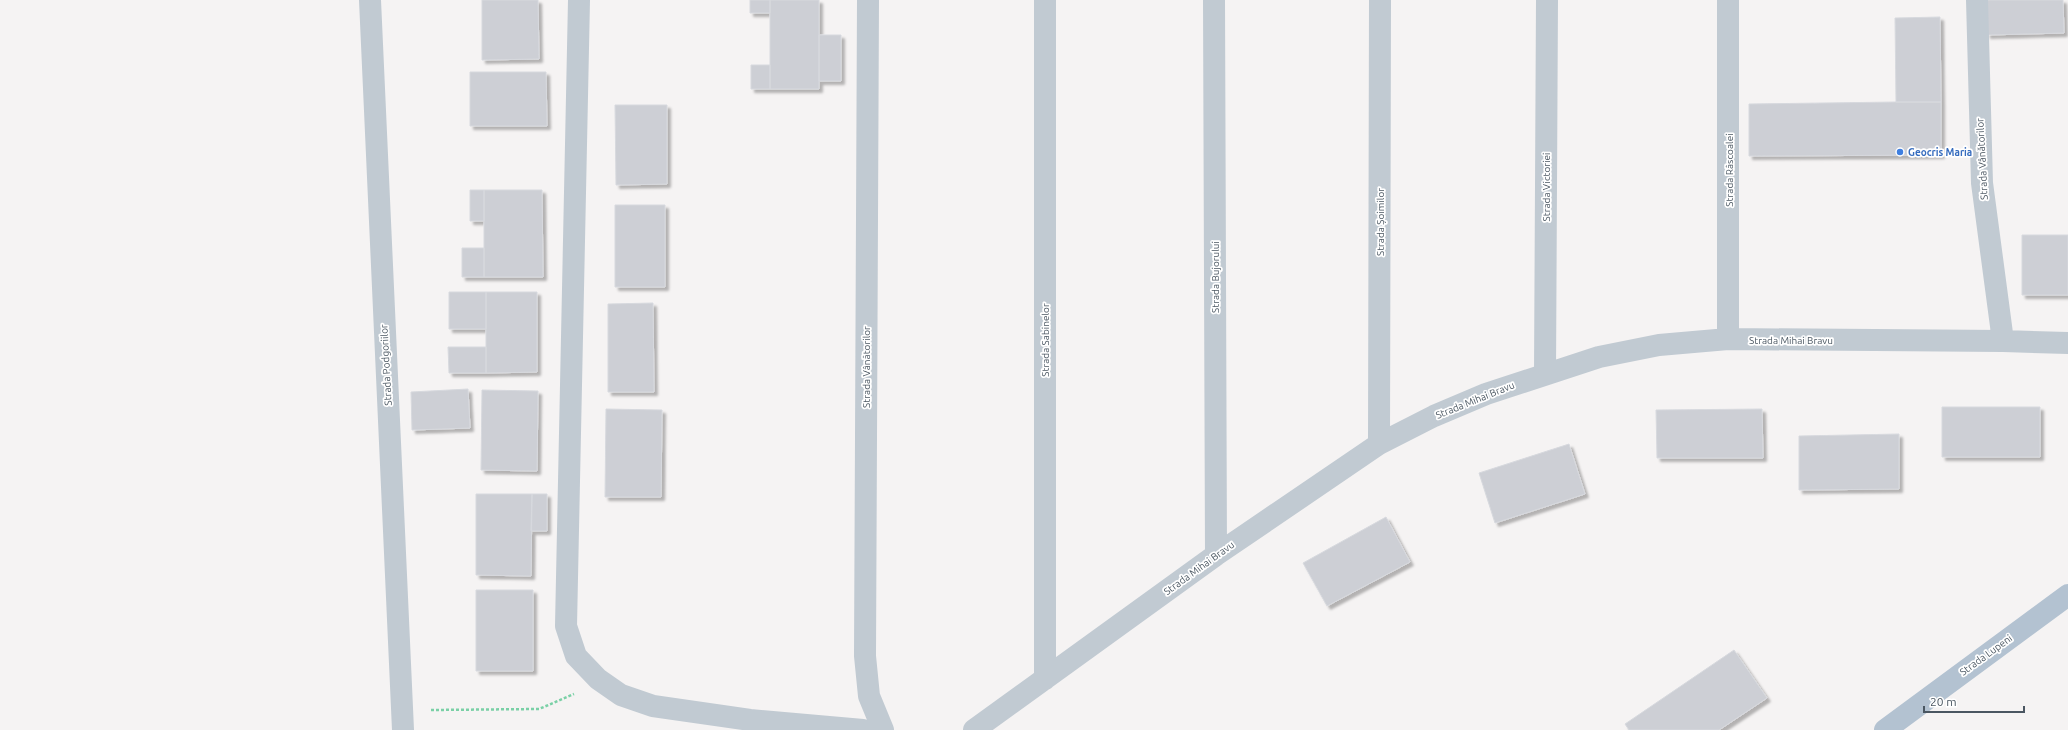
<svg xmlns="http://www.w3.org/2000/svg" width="2068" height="730" font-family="Ubuntu,sans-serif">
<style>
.building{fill:#cdcfd5;stroke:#d7d9de;filter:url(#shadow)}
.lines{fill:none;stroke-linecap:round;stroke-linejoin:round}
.path{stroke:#7ad0a6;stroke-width:2.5;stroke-dasharray:3 2;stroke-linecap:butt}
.minor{stroke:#c1cad2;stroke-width:22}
.major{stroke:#b3c2d1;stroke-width:22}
.shop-dot{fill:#3f7fe0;stroke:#fff;stroke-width:1.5}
.labels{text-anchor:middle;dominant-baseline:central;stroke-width:3.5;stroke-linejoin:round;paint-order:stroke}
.shop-label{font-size:10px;font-weight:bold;fill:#366cbe;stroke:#fff;text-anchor:start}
.street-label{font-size:10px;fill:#4a5661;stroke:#fff}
</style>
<defs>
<filter id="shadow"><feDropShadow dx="3.5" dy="3.5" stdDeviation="1" flood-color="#0004"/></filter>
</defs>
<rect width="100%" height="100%" fill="#f5f3f3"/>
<!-- building -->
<path class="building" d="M482 0H538L539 59 482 60Z
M750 0H770V13H750Z
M770 0H819V89H770Z
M1986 0H2063L2064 33 1987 35Z
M1940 17 1941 102H1896L1895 18Z
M819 35H841V81H819Z
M751 65H770V89H751Z
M470 72H546L547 126H470Z
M1896 102H1941V155L1749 156V104Z
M615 105H667V184L616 185Z
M470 190H484V221H470Z
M484 190H542L543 277H484Z
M615 205H665V287H615Z
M2022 235H2068V295H2022Z
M462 248H484V277H462Z
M449 292H486V329H449Z
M486 292H537V372L486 373Z
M653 303 654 392H608V304Z
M448 347H486V373H449Z
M468 389 470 428 412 430 411 392Z
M482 390 538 391 537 471 481 470Z
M1942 407H2040V457H1942Z
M606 409 662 410 661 497H605Z
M1762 409 1763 458H1657L1656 410Z
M1899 434V489L1799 490V436Z
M1569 444 1585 494 1495 523 1479 473Z
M476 494H532L531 576 476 575Z
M532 494H547V531H531Z
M1386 517 1410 562 1327 606 1303 563Z
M476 590H533V671H476Z
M1734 650 1767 698 1719 730H1629L1625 724Z"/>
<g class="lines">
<!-- path -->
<path class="path" d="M431 710 539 709 574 694"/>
<!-- minor -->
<path class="minor" d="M370 0 403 730
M579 0 566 626 576 656 598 679 621 695 653 706 750 720 863 730
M868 0 865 656 869 696 883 730
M1045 0V679
M1214 0 1216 555
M1977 0 1982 183 2003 341
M1728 339V0
M1545 373 1547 0
M1379 444 1380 0
M974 730 1216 555 1379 444 1434 416 1486 394 1599 357 1659 345 1728 339 2003 341 2068 343"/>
<!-- major -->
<path class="major" d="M1885 730 2068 595"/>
</g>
<!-- markers -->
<circle class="shop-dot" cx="1900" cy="152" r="4"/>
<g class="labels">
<!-- shop labels -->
<g class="shop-label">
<text x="1908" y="152">Geocris Maria</text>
</g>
<!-- street labels -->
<g class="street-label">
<text transform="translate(1982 159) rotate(-93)">Strada Vânătorilor</text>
<text transform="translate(1729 170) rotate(-90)">Strada Răscoalei</text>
<text transform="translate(1546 187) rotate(-90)">Strada Victoriei</text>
<text transform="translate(1380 222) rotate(-90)">Strada Șoimilor</text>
<text transform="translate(1215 277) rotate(-90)">Strada Bujorului</text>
<text transform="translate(1045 340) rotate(-90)">Strada Sabinelor</text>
<text x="1791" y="340">Strada Mihai Bravu</text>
<text transform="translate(386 365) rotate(-93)">Strada Podgoriilor</text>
<text transform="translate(866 367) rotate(-90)">Strada Vânătorilor</text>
<text transform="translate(1475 400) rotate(-22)">Strada Mihai Bravu</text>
<text transform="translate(1199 568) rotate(-36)">Strada Mihai Bravu</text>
<text transform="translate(1986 655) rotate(-36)">Strada Lupeni</text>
</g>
</g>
<!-- scale -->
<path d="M1924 706v6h100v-6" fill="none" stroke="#4a5661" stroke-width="2"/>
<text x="1930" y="706" font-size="12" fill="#4a5661" stroke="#ffffff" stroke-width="3" paint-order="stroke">20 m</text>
</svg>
